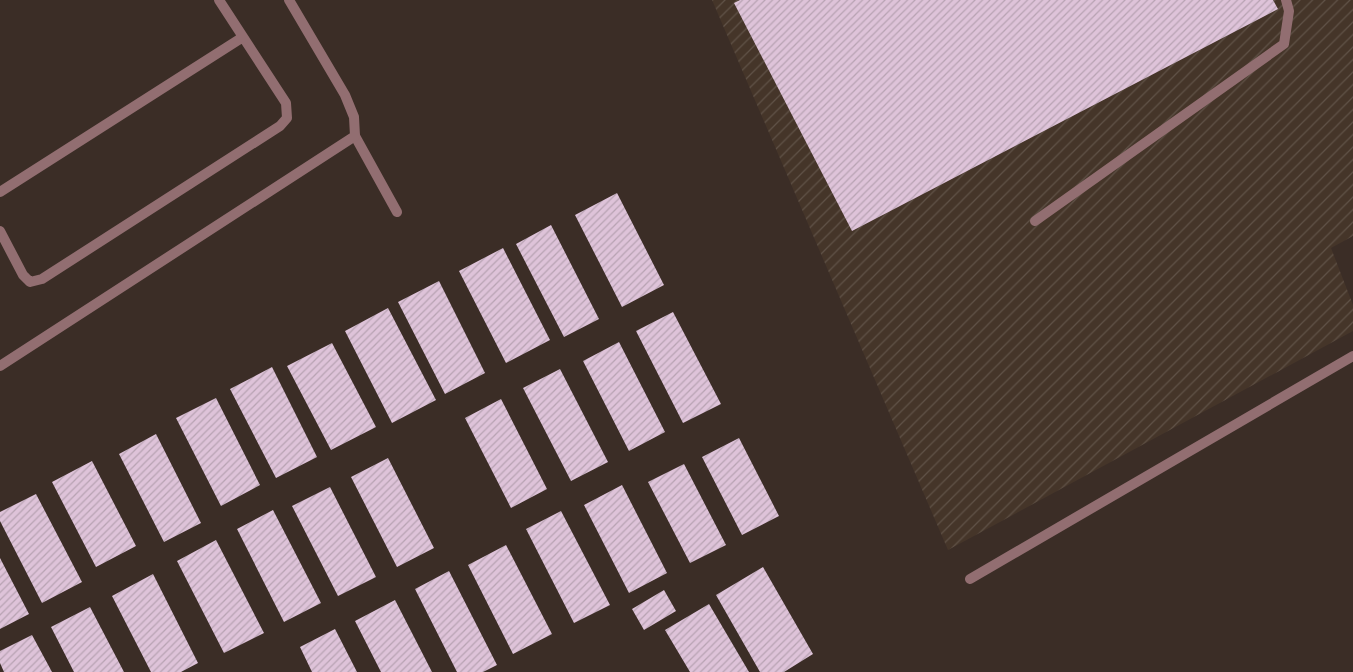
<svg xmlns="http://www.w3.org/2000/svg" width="1353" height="672" font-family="'Roboto Condensed',sans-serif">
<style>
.industrial{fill:url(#industrial-furrows)}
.building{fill:url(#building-hatch)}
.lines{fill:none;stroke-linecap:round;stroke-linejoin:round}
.lane{stroke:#926e71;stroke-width:10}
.street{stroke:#926e71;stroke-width:10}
</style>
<defs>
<pattern id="industrial-furrows" width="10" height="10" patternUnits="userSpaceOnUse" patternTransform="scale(1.25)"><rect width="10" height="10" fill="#453529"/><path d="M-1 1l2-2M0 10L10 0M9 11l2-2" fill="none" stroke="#605247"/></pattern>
<pattern id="building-hatch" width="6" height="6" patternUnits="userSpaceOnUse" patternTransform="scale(1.25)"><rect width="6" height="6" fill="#dec3d9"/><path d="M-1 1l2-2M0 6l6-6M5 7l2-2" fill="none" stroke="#b8a3b3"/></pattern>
</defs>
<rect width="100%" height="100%" fill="#3b2d26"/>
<!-- industrial -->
<path class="industrial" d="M712 0H1353V236L1331 248 1353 305V331L948 550Z"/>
<!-- building -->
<path class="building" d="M740 0H1273L1278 9 852 231 734 3Z
M617 193 664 285 622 307 575 215Z
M551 225 599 319 564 337 516 244Z
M503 248 550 340 506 363 459 271Z
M439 281 485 373 445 394 398 302Z
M388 308 436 400 392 423 345 331Z
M673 312 721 404 683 423 636 331Z
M619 342 665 432 629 451 583 361Z
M332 343 376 427 331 450 287 366Z
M272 367 317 457 276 478 230 389Z
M560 369 608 462 571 481 523 388Z
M216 398 260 485 221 506 176 418Z
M501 399 547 489 511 508 465 418Z
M156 434 201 523 164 542 119 454Z
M739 438 779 516 742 535 702 457Z
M388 458 434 548 397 567 351 477Z
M92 461 136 546 96 567 52 482Z
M684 464 726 545 690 563 648 482Z
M622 485 667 573 629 593 584 505Z
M330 487 376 577 338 596 292 506Z
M36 494 82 582 42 603 0 521V512Z
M273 510 321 603 284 622 237 529Z
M561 511 610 605 574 623 526 529Z
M216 540 264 633 224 653 177 561Z
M506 545 552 634 513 654 468 565Z
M0 558 29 614 0 629Z
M763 567 813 654 784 672H760L716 595Z
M449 571 497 665 483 672H457L415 589Z
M153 574 198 663 181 672H151L112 596Z
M664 590 676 611 644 630 632 609Z
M395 600 432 672H381L355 621Z
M709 604 749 672H690L665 630Z
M90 607 124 672H74L51 627Z
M335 629 357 672H312L300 647Z
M32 635 52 672H4L0 663V651Z"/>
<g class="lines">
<!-- lane -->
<path class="lane" d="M355 136 397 212
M0 192 243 37
M1035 221 1284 44 1289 11 1286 0
M0 231 23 275 30 282 42 279 280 126 287 118 286 103 219 0"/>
<!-- street -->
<path class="street" d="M0 366 355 136 354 117 345 95 289 0
M970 579 1353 356"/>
</g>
</svg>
